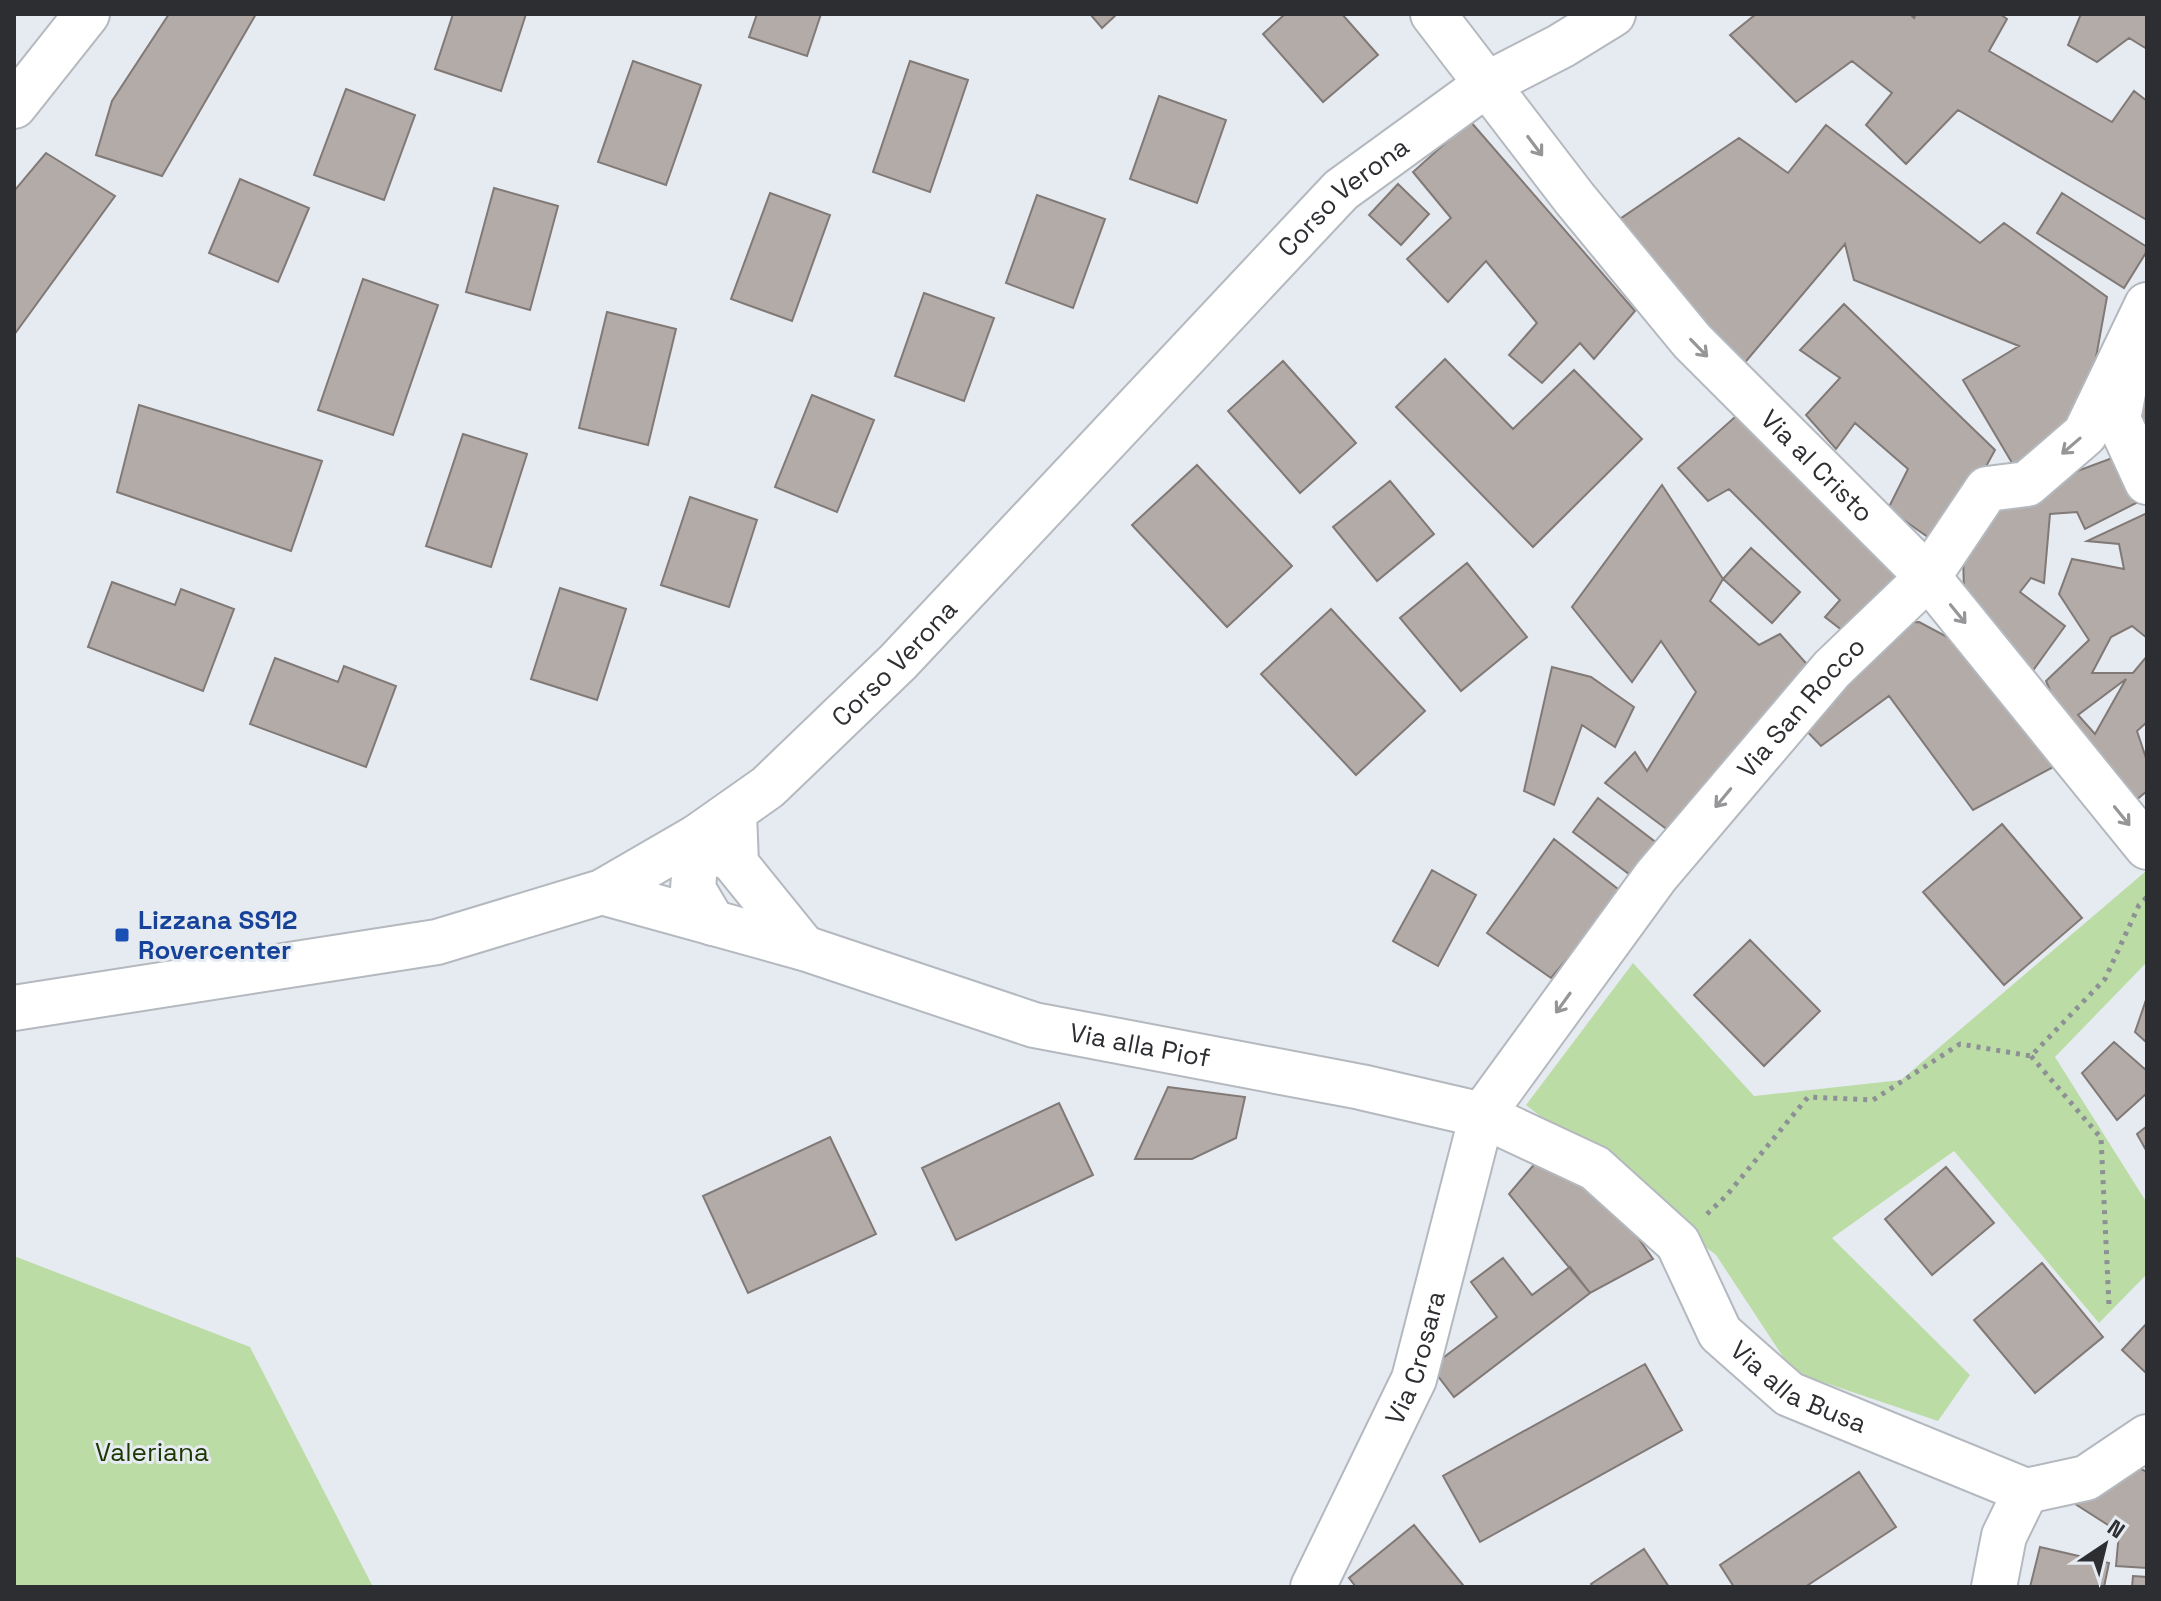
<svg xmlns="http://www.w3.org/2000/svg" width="2161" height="1601" font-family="'Space Grotesk',sans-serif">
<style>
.green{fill:#bcdca6}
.building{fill:#b2aba8;stroke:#807976;stroke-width:2;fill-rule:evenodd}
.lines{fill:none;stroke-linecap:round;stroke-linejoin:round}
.minor-casing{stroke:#b4b9bf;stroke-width:48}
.major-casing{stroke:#b4b9bf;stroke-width:48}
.path{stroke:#8d9095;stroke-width:5;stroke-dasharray:4 6;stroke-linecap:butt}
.minor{stroke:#fff;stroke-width:44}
.major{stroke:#fff;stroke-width:44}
.oneway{stroke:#969698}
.transit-dot{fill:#1a4fb4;stroke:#e6ebf1;stroke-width:3}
.labels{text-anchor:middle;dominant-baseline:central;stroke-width:6;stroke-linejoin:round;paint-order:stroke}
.street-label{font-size:26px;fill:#2d2e31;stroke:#e6ebf1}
.transit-label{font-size:26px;font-weight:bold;fill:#164399;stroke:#e6ebf1;text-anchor:start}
.park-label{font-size:26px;fill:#1b3600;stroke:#e6ebf1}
</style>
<rect width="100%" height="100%" fill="#e6ebf1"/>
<!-- green -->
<path class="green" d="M2146 871 2147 962 2055 1057 2147 1203V1274L2099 1323 1954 1151 1832 1238 1970 1375 1938 1421 1793 1372 1716 1255 1526 1105 1633 963 1754 1096 1901 1080Z
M14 1256 250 1347 373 1587H14Z"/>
<!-- building -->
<path class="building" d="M169 14H256L162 176 96 155 112 101Z
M453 14H526L501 91 435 69Z
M757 14H821L807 56 749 37Z
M1090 14H1117L1102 28Z
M1285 14H1342L1378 55 1323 102 1263 34Z
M1756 14H1910L1914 18 1916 14H2000L2007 19 1989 51 2112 122 2134 91 2147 101V220L1958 110 1906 164 1866 125 1892 93 1852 61 1796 102 1730 35Z
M2081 14H2147V49L2129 38 2097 62 2068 45Z
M633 61 701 85 666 185 598 162Z
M910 61 968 80 930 192 873 172Z
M346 89 415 115 384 200 314 175Z
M1159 96 1226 120 1197 203 1130 179Z
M1470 121 1635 311 1594 359 1580 343 1542 383 1509 355 1537 323 1486 261 1448 302 1407 259 1451 218 1413 172Z
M1826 125 1980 243 2004 223 2107 297 2087 407 2018 473 1963 380 2019 346 1854 280 1845 244 1742 366 1611 225 1739 138 1788 173Z
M46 153 115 196 14 335V191Z
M240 179 309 208 278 282 209 253Z
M1398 184 1429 214 1401 245 1369 215Z
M494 188 558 206 530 310 466 292Z
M770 193 830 215 792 321 731 299Z
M2062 193 2147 247V251L2124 288 2037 233Z
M1037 195 1105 219 1073 308 1006 283Z
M363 279 438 305 393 435 318 410Z
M924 293 994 318 964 401 895 376Z
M1844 304 1995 450 1942 547 1888 509 1908 469 1855 423 1836 449 1806 415 1840 378 1800 350Z
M607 312 676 329 648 445 579 428Z
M1445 359 1513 429 1574 370 1642 439 1533 547 1396 407Z
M1283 361 1356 443 1300 493 1228 411Z
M2147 389V430L2132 403Z
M812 395 874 420 837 512 775 487Z
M139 405 322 461 291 551 117 492Z
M1745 408 1915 576 1852 638 1825 617 1840 600 1729 489 1708 501 1678 468Z
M463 434 527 454 491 567 426 546Z
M2123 454 2144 499 2085 529 2077 512 2050 514 2044 583 2031 578 2020 592 2065 626 2032 672 1964 593 1963 552 2005 498Z
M1197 465 1292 566 1227 627 1132 525Z
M1390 481 1434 534 1377 581 1333 527Z
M1662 485 1723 579 1710 601 1759 645 1780 634 1813 671 1673 834 1605 783 1635 752 1647 771 1696 692 1661 641 1632 682 1572 607Z
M690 497 757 520 729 607 661 585Z
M2147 513V638L2132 626 2111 637 2092 673H2133L2147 656V722L2137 731 2147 761V791L2130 805 2064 723 2046 681 2089 640 2059 594 2072 559 2124 569 2119 544 2087 541ZM2126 679 2095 734 2078 715Z
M1751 548 1800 592 1772 623 1723 579Z
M1467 563 1527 637 1461 691 1400 618Z
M112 582 175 605 181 589 234 609 203 691 88 647Z
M560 588 626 609 597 700 531 679Z
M1331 609 1425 711 1356 775 1261 674Z
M1919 622 1953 640 2059 764 1973 810 1889 696 1821 746 1797 721 1898 623Z
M275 658 338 682 344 666 396 686 366 767 250 724Z
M1552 667 1591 677 1634 707 1615 747 1582 725 1554 805 1524 791Z
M1598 798 1662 847 1637 880 1573 832Z
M2002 824 2082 918 2004 985 1923 892Z
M1554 839 1623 893 1551 978 1487 933Z
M1432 870 1476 895 1438 966 1393 941Z
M1750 940 1820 1011 1764 1066 1694 995Z
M2147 997V1043L2135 1032Z
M2114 1042 2147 1071V1093L2117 1120 2082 1073Z
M1168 1087 1245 1097 1236 1138 1192 1159H1135Z
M1059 1103 1093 1175 956 1240 922 1168Z
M2147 1126V1152L2137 1134Z
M830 1137 876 1234 748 1293 703 1196Z
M1543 1154 1617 1208 1653 1259 1590 1293 1509 1194Z
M1946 1167 1994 1223 1932 1275 1885 1219Z
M1503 1258 1532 1295 1570 1267 1590 1293 1454 1397 1431 1367 1497 1317 1471 1282Z
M2042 1263 2103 1337 2035 1393 1974 1320Z
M2147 1323V1374L2122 1350Z
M1645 1364 1682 1430 1480 1542 1443 1476Z
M2124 1460 2147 1472V1568L2116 1566 2119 1532 2072 1502Z
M1859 1472 1896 1527 1805 1587H1734L1720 1565Z
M1414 1525 1463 1585 1460 1587H1356L1349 1578Z
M2040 1547 2109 1563 2104 1587H2030Z
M1644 1549 1669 1587H1593L1591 1584Z
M2133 1576 2147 1577V1587H2132Z"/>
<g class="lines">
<defs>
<g id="minor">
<path id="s1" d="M1433 14 1575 199 1692 341 1928 577 2147 847"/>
<path d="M14 106 87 14"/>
<path d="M2127 372 2118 419 2147 482"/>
<path d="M734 813 736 864 804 948"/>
<path id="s2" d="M602 892 804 948 1034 1025 1361 1087 1482 1115 1595 1168 1678 1243 1720 1333 1789 1394 2026 1491 2086 1478 2147 1437"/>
<path d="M713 923 693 889 697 837 724 856"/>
<path id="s3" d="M1313 1587 1414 1379 1482 1115 1656 876 1832 669 1928 577 1987 489 2027 484 2085 434 2147 305"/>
<path d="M1994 1587 2004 1536 2026 1491"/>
</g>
<g id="major">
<path id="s4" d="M14 1008 437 942 602 892 697 837 768 787 898 662 1341 190 1487 84 1561 46 1613 14"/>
</g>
</defs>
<!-- minor casing -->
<use href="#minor" class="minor-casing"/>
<!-- major casing -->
<use href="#major" class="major-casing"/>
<!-- path -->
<path class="path" d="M2031 1056 2101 1138 2109 1305
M1707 1214 1726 1196 1808 1097 1873 1100 1960 1044 2031 1056 2105 979 2139 905 2147 897"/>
<!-- minor -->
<use href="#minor" class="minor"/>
<!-- major -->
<use href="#major" class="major"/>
</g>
<!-- one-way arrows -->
<defs><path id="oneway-shaft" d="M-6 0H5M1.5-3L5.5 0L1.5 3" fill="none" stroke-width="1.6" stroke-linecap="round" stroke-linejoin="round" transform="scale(2)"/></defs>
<g class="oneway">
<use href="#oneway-shaft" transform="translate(1535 146) rotate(53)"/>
<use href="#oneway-shaft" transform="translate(1699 348) rotate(46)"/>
<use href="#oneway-shaft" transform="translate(2071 446) rotate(139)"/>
<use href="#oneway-shaft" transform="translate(1958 614) rotate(51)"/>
<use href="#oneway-shaft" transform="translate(1723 798) rotate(130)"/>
<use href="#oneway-shaft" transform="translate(2122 816) rotate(51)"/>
<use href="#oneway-shaft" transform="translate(1563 1003) rotate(126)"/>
</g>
<!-- markers -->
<rect class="transit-dot" x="114" y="927" width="16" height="16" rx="4"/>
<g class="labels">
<!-- street labels -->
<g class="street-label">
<text stroke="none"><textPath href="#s4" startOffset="1622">Corso Verona</textPath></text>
<text stroke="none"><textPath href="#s1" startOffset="594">Via al Cristo</textPath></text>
<text stroke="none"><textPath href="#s4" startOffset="974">Corso Verona</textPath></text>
<text stroke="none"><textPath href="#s3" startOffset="1022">Via San Rocco</textPath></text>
<text stroke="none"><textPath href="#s2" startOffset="560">Via alla Piof</textPath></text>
<text stroke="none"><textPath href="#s3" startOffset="252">Via Crosara</textPath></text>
<text stroke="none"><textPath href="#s2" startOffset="1342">Via alla Busa</textPath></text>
</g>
<!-- transit labels -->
<g class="transit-label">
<text x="138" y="920">Lizzana SS12<tspan x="138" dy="30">Rovercenter</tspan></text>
</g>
<!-- park labels -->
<g class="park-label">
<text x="152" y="1452">Valeriana</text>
</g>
</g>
<!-- border -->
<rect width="2161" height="1601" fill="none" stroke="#2d2e31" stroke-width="32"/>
<!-- north arrow -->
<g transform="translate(2105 1545) rotate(35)" stroke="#e6ebf1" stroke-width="6" paint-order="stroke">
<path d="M0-6L14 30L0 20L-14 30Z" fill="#2d2e31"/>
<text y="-12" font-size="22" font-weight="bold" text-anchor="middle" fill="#2d2e31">N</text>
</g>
</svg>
